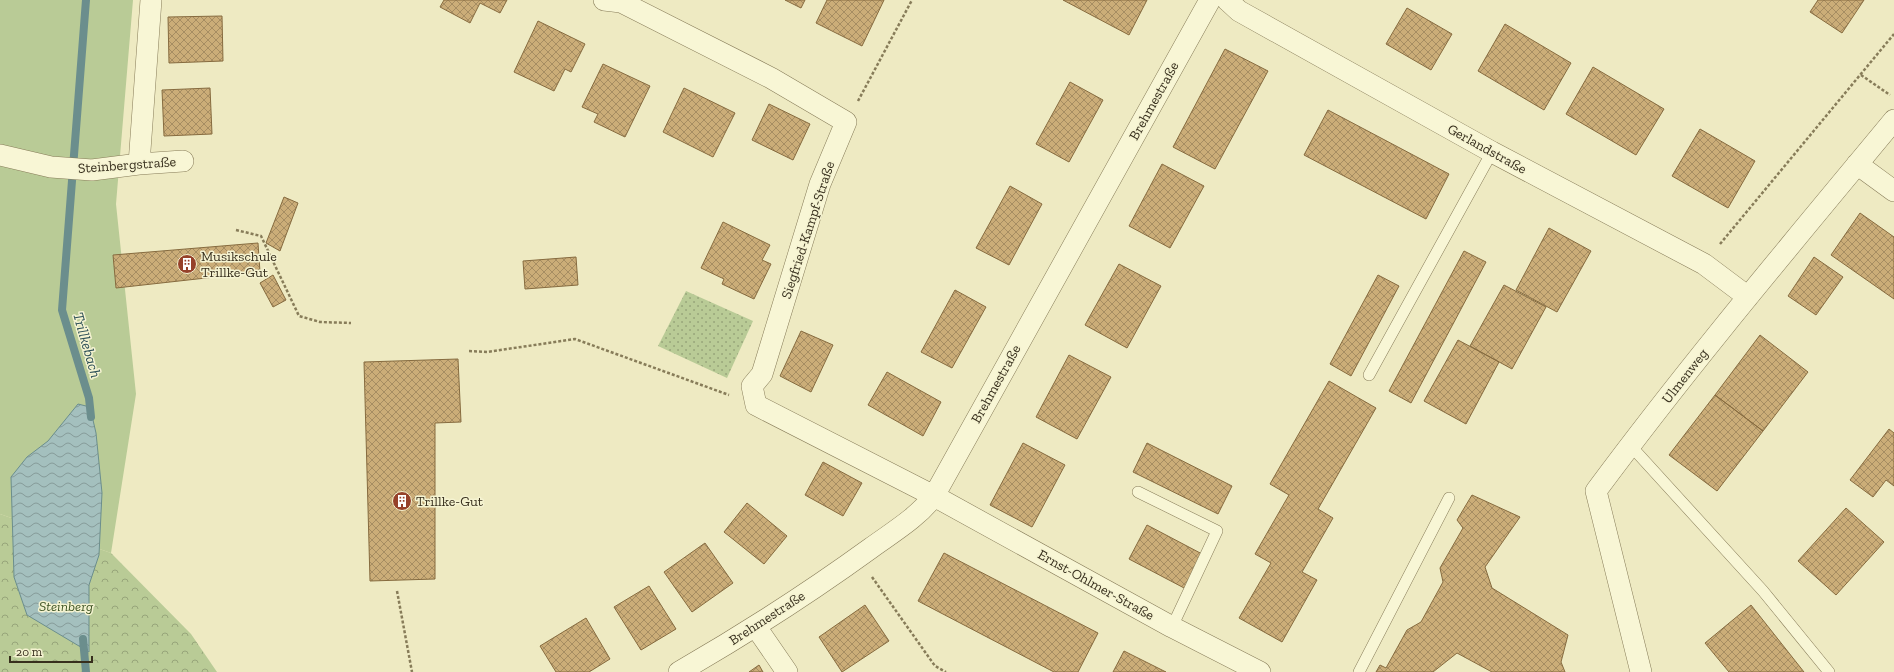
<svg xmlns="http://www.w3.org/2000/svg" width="1894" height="672" font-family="'Zilla Slab',serif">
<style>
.green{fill:#b9cb96}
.forest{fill:url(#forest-crowns)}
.park{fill:url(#park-dots)}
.water{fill:url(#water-waves);stroke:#6b8e8d}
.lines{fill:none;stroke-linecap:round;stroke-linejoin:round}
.stream{stroke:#6b8e8d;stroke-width:8}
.building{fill:url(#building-cross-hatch);stroke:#866b3f}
.lane-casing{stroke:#877c59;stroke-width:12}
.street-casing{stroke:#877c59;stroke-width:22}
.path{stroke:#877c59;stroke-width:2.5;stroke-dasharray:3 2;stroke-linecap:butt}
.lane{stroke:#f8f6d5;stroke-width:11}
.street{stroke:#f8f6d5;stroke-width:21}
.labels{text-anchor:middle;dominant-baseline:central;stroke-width:3;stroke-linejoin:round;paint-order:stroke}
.street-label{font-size:14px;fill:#372f1d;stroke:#f5f3d1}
.poi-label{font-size:14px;fill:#372f1d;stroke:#f5f3d1;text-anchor:start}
.park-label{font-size:14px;font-style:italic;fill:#3d5324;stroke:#f5f3d1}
.water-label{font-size:15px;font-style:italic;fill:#2d5057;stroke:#f5f3d1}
</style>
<defs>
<pattern id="forest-crowns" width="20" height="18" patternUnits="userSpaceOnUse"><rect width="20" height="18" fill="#b9cb96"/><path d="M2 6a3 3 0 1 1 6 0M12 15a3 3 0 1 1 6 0" fill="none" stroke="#97a57a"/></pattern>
<pattern id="park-dots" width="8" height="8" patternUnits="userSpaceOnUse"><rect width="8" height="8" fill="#b9cb96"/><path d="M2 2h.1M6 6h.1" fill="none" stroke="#97a57a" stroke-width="1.8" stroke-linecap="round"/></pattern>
<pattern id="water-waves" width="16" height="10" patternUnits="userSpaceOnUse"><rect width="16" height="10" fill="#a4c0be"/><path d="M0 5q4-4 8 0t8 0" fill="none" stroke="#869c9a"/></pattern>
<pattern id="building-cross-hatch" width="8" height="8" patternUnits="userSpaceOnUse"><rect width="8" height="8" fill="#cbad78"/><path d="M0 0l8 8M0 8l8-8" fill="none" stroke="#a68d62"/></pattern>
</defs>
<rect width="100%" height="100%" fill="#eeeac2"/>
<!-- green -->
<path class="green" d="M0 0H133L116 204 136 394 111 553 0 514Z"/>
<!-- forest -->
<path class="forest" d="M0 514 111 553 191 634 217 672H0Z"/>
<!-- park -->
<path class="park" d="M686 291 753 321 727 378 658 346Z"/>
<!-- water -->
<path class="water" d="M78 404 90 407 96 433 102 493 99 555 89 585V652L27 615 14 577 11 477 27 457 48 441Z"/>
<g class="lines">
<!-- stream -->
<path class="stream" d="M86 0 62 310 89 398 91 417
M83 639 86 672"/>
</g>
<!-- building -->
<path class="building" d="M444 0H507L500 13 480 3 470 23 440 7Z
M785 0H805L801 8Z
M827 0H884L862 46 816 23Z
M1063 0H1147L1129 35Z
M1818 0H1864L1842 33 1810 12Z
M1407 8 1452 34 1431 70 1386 44Z
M222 16 223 61 169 63 168 17Z
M538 21 585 44 571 72 565 69 554 91 514 72Z
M1505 24 1571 63 1544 110 1478 71Z
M1225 49 1268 71 1215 169 1173 147Z
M603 64 650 86 625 137 594 122 598 114 582 107Z
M1593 67 1664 109 1636 155 1566 114Z
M1070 82 1103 100 1069 162 1036 144Z
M210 88 212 134 164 136 162 90Z
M684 88 735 113 713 157 663 132Z
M769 104 810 124 793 160 752 140Z
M1328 110 1449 174 1426 219 1304 155Z
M1700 129 1755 161 1728 208 1672 176Z
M1162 164 1204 186 1170 248 1129 226Z
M1010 186 1042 204 1009 265 976 248Z
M284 197 298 203 280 251 266 243Z
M1860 213 1894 237V299L1831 255Z
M723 222 770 245 762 260 771 264 754 299 722 284 724 279 701 268Z
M1549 228 1591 251 1557 312 1516 290Z
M258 243 260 272 116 288 113 255Z
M1464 251 1486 262 1411 403 1389 391Z
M576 257 578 285 525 289 523 261Z
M1814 257 1843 277 1816 315 1788 296Z
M1119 264 1161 286 1127 348 1085 325Z
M273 275 286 300 273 307 260 283Z
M1378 275 1399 286 1351 376 1330 364Z
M1504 285 1546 307 1512 369 1470 346Z
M955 290 986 307 952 368 921 352Z
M801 331 833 345 811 392 780 376Z
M1760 335 1808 372 1763 431 1715 395Z
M1458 340 1499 362 1466 424 1424 401Z
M1069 355 1111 377 1077 439 1036 417Z
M458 359 461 422 435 423V579L370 581 364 362Z
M887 372 941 402 923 436 868 405Z
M1329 381 1376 408 1318 509 1333 518 1302 572 1317 580 1282 642 1239 618 1271 563 1255 554 1289 495 1270 484Z
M1715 395 1763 431 1717 491 1669 455Z
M1889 429 1894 433V486L1886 480 1873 497 1850 480Z
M1023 443 1065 465 1032 527 990 505Z
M1147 443 1232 486 1218 514 1133 472Z
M823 462 862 483 843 516 805 495Z
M1472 495 1520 517 1485 567 1492 588 1568 635 1561 662 1565 672H1492L1457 653 1433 672H1376L1380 665 1386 668 1407 630 1421 622 1443 582 1440 568 1463 528 1457 520Z
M747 503 787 536 764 564 724 532Z
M1846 508 1884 542 1836 595 1798 561Z
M1147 525 1204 555 1186 589 1129 559Z
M705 543 733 583 692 612 664 572Z
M944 553 1098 633 1078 672H1054L918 601Z
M649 586 676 629 641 650 614 607Z
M865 605 889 641 842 672 819 637Z
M1751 605 1804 672H1729L1705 643Z
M586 618 610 659 589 672H556L540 646Z
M1124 651 1166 672H1113Z
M759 665 763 672H749Z"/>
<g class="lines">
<defs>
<path id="lane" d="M1369 375 1492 152
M1630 445 1763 591 1829 672
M1138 492 1217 531 1172 627
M1359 672 1449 498"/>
<path id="street" d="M604 0 621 2 771 78 846 122 820 184 762 374 752 386 756 405 934 496 1172 627 1260 672
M1227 0 1239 11 1492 152 1704 264 1748 297
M0 155 51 167 92 170 139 164 183 161
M139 164 151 0
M1857 164 1894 191
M756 627 787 672
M679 672C745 634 809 593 871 548 893 532 917 518 934 496L1210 0
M1641 672 1596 491C1690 364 1793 242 1894 120"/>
</defs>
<!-- lane casing -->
<use href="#lane" class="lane-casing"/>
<!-- street casing -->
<use href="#street" class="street-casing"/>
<!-- path -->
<path class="path" d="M1861 75 1890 95
M858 101 912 0
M236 230 261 236 299 316 320 322 351 323
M1720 244 1894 34
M469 351 487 352 575 339 729 395
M872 577 935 666 946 672
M397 591 412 672"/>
<!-- lane -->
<use href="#lane" class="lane"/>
<!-- street -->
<use href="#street" class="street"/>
</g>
<!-- icons -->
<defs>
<symbol id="building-disc" viewBox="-11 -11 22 22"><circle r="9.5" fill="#96412a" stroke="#f5f3d1"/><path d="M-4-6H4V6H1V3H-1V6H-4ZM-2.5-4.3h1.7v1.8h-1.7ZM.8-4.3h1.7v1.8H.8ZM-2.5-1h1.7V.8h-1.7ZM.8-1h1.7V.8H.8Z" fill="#fff"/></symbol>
</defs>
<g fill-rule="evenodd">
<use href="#building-disc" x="176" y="253" width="22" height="22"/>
<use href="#building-disc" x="391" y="490" width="22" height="22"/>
</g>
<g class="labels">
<!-- street labels -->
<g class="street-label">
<text transform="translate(1154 101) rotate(-61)">Brehmestraße</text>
<text transform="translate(1487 149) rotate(29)">Gerlandstraße</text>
<text transform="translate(127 165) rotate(-4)">Steinbergstraße</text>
<text transform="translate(808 230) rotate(-72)">Siegfried-Kampf-Straße</text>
<text transform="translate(1685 376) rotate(-52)">Ulmenweg</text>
<text transform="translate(996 384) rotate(-61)">Brehmestraße</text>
<text transform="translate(1096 585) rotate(29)">Ernst-Ohlmer-Straße</text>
<text transform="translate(767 618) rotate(-33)">Brehmestraße</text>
</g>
<!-- poi labels -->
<g class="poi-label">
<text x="201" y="256">Musikschule<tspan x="201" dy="16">Trillke-Gut</tspan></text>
<text x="416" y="501">Trillke-Gut</text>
</g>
<!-- park labels -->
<g class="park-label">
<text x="66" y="606">Steinberg</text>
</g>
<!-- water labels -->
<g class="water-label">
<text transform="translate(87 345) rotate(74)">Trillkebach</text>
</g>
</g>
<!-- scale -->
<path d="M10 656v6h82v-6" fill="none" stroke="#372f1d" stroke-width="2"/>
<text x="16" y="656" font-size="12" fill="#372f1d" stroke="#f5f3d1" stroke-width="3" paint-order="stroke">20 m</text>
</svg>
